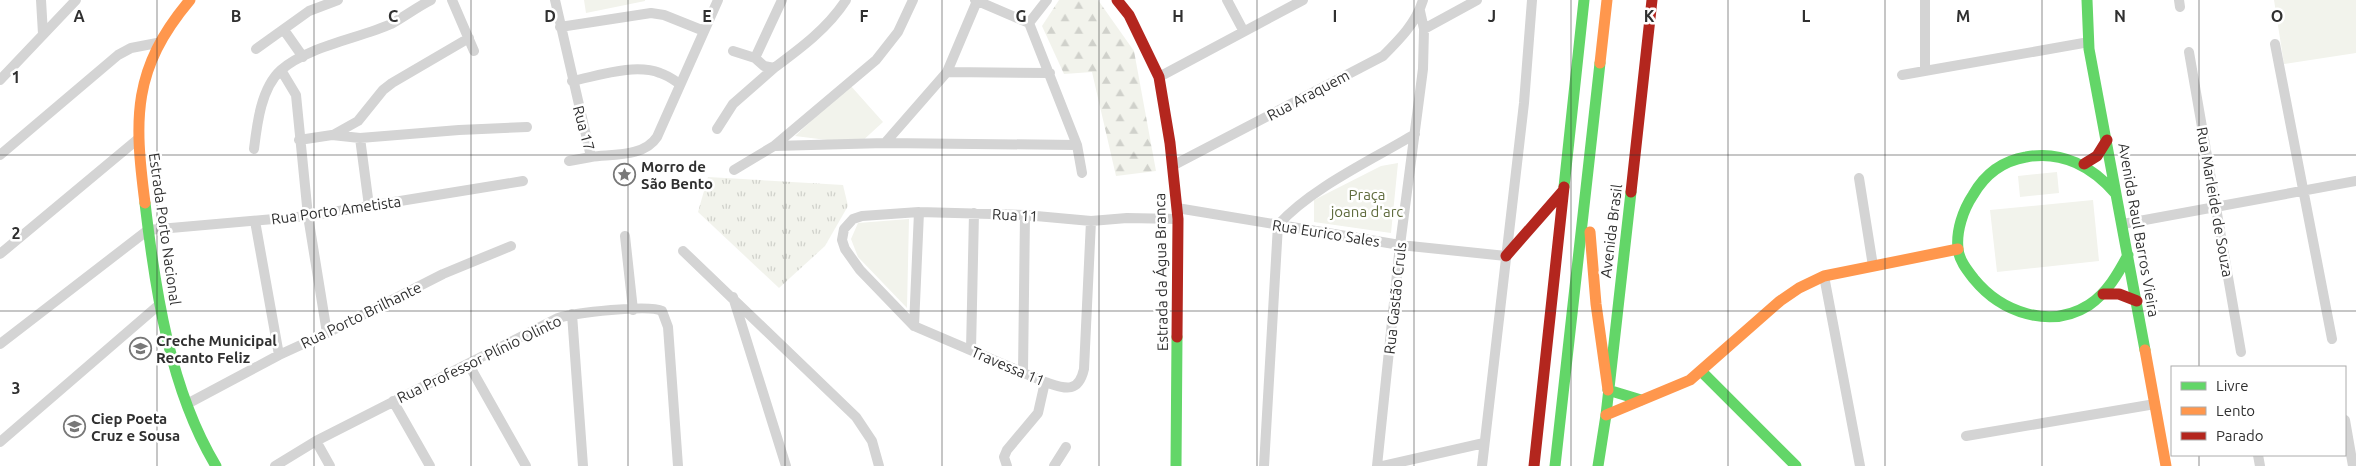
<svg xmlns="http://www.w3.org/2000/svg" width="2356" height="466" font-family="Ubuntu,sans-serif">
<style>
.grass{fill:url(#grass-tufts)}
.forest{fill:url(#forest-firs)}
.park{fill:#f2f3ec}
.lines{fill:none;stroke-linecap:round;stroke-linejoin:round}
.street{stroke:#d4d4d4;stroke-width:10}
.fast{stroke:#63d668;stroke-width:11}
.slow{stroke:#ff974d;stroke-width:11}
.jam{stroke:#b3261e;stroke-width:11}
.grid{fill:none;stroke:#303030;stroke-width:1;stroke-opacity:0.55}
.labels{text-anchor:middle;dominant-baseline:central;stroke-width:5;stroke-linejoin:round;paint-order:stroke}
.street-label{font-size:15px;fill:#303030;stroke:#fff}
.poi-label{font-size:15px;font-weight:bold;fill:#303030;stroke:#fff;text-anchor:start}
.park-label{font-size:15px;fill:#606c3e;stroke:#fff}
.grid-label{font-size:16px;text-anchor:middle;font-weight:bold;fill:#303030;stroke:#fff;stroke-width:5;stroke-linejoin:round;paint-order:stroke}
</style>
<defs>
<pattern id="grass-tufts" width="24" height="20" patternUnits="userSpaceOnUse" patternTransform="scale(1.25)"><rect width="24" height="20" fill="#f2f3ec"/><path d="M3 7l-1-3M5 7V3M7 7l1-3M15 17l-1-3M17 17v-4M19 17l1-3" fill="none" stroke="#d0d1cb"/></pattern>
<pattern id="forest-firs" width="22" height="20" patternUnits="userSpaceOnUse" patternTransform="scale(1.25)"><rect width="22" height="20" fill="#f2f3ec"/><path d="M5 1l3.5 6h-7zM16 11l3.5 6h-7z" fill="#d0d1cb"/></pattern>
</defs>
<rect width="100%" height="100%" fill="#fff"/>
<!-- grass -->
<path class="grass" d="M708 177 843 185 848 206 825 246 779 288 698 212Z"/>
<!-- forest -->
<path class="forest" d="M1059 0H1098L1134 51 1156 171 1116 176 1092 72 1064 74 1042 26Z"/>
<!-- park -->
<path class="park" d="M584 0H645V1L586 13Z
M2274 0H2356V53L2284 64Z
M850 85 883 122 859 144 795 136Z
M1398 163 1391 233 1314 222V200L1381 166Z
M2057 172 2059 193 2020 197 2018 176Z
M2093 200 2099 261 1997 272 1990 210Z
M909 219 907 308 858 257 851 239 858 223Z"/>
<g class="lines">
<!-- street -->
<path class="street" d="M41 0 43 34
M452 0 474 51
M555 0 591 157C613 154 644 157 657 137L718 0
M975 0 1029 23 1077 145 1082 173
M1227 0 1243 30
M2179 0 2180 7
M1029 23 1047 0
M560 27 651 13 664 15 704 31
M1424 29 1477 0
M284 30 303 57
M2275 44 2332 339
M256 49 309 11 338 0
M733 51 755 58 764 66 774 68C801 48 828 28 846 0
M2189 52 2241 352
M755 58 782 0
M281 70 296 95 308 216 327 333
M1925 70V0
M947 72 1050 73
M1902 75 2089 42
M1159 77 1303 0
M0 80 76 0
M572 81C598 76 634 63 660 73 667 75 674 80 680 84
M717 129 733 104 774 68
M333 135 358 121 383 90 392 83 469 38
M360 138 369 206
M299 140 332 135 360 138 459 130 527 127
M885 143 947 72 977 1
M774 146 885 143 1077 145
M254 149C257 124 261 88 281 70 306 47 360 38 391 24 404 17 417 7 431 0
M0 155 118 55 131 48 157 43
M569 161 591 157
M1172 166 1383 56C1400 39 1416 23 1423 0
M734 170 774 146 876 60 898 32 913 0
M1859 178 1873 266
M1177 208 1400 245 1506 256
M255 221 279 355
M1091 221 1084 369C1078 395 1064 388 1045 382L914 326 860 270 845 249 842 240 844 229 853 219 862 216 919 212 1025 215 1091 221 1127 218 1178 219
M2123 224 2356 181
M625 236 633 310
M683 251 856 417 872 441 879 466
M0 254 138 139
M1824 276 1860 466
M733 297 786 466
M572 314 583 466
M914 326 919 212
M0 344 148 230 308 216 523 181
M971 350 974 213
M469 365 526 466
M1023 372 1025 215
M393 401 430 466
M187 404 279 355 327 333 443 274 511 246
M2345 420 2353 466
M1966 436 2155 404
M316 441 330 466
M0 442 160 304
M2258 455 2260 466
M275 466 316 441 558 318C574 313 649 304 662 311L668 327 678 466
M1007 466 1004 457 1007 450 1038 413 1045 382
M1054 466 1066 447
M1264 466 1278 225C1311 188 1372 160 1415 134
M1377 466 1400 245 1423 69 1424 29 1420 11
M1383 466 1484 443
M1482 466 1524 103 1532 0"/>
<!-- fast -->
<path class="fast" d="M2087 0 2089 49 2145 350
M1564 187 1584 0
M2116 194C2093 167 2062 150 2026 157 2002 161 1985 174 1973 195 1963 210 1956 231 1958 249 1959 260 1967 270 1974 279 2001 312 2050 330 2089 305 2107 293 2118 274 2128 255
M145 203C155 289 170 390 216 466
M1702 372 1796 466
M1608 390 1641 400
M1176 466 1177 337
M1555 466 1600 63
M1598 466 1606 415 1631 192"/>
<!-- slow -->
<path class="slow" d="M1600 63 1607 0
M145 203C134 118 132 69 190 0
M1590 232 1596 304 1608 390
M2145 350 2166 466
M1606 415 1690 380 1780 301 1799 288 1824 276 1958 249"/>
<!-- jam -->
<path class="jam" d="M1117 0 1129 15 1159 77 1170 143 1178 219 1177 337
M2084 164 2097 156 2107 140
M1631 192 1652 0
M1506 256 1563 191
M2103 294H2119L2137 301
M1534 466 1564 187"/>
</g>
<!-- grid -->
<path class="grid" d="M157 0V466M314 0V466M471 0V466M628 0V466M785 0V466M942 0V466M1099 0V466M1257 0V466M1414 0V466M1571 0V466M1728 0V466M1885 0V466M2042 0V466M2199 0V367M0 155H2356M0 311H2356M2199 455V466"/>
<!-- icons -->
<defs>
<symbol id="sight-ring" viewBox="-11 -11 22 22"><circle r="9.5" fill="#fff" stroke="#787878" stroke-width="1.5"/><path d="M0-6L1.8-2.2L6-1.7L2.9 1.2L3.7 5.4L0 3.3L-3.7 5.4L-2.9 1.2L-6-1.7L-1.8-2.2Z" fill="#787878"/></symbol>
<symbol id="school-ring" viewBox="-11 -11 22 22"><circle r="9.5" fill="#fff" stroke="#787878" stroke-width="1.5"/><path d="M0-5L7-2L0 1L-7-2ZM-4 1L0 2.5L4 1V4Q0 6-4 4Z" fill="#787878"/></symbol>
</defs>
<g fill-rule="evenodd">
<use href="#sight-ring" x="612" y="162" width="25" height="25"/>
<use href="#school-ring" x="128" y="336" width="25" height="25"/>
<use href="#school-ring" x="62" y="414" width="25" height="25"/>
</g>
<g class="labels">
<!-- street labels -->
<g class="street-label">
<text transform="translate(1308 95) rotate(-28)">Rua Araquem</text>
<text transform="translate(584 128) rotate(75)">Rua 17</text>
<text transform="translate(2215 202) rotate(80)">Rua Marleide de Souza</text>
<text transform="translate(336 210) rotate(-8)">Rua Porto Ametista</text>
<text transform="translate(1015 215) rotate(3)">Rua 11</text>
<text transform="translate(165 229) rotate(82)">Estrada Porto Nacional</text>
<text transform="translate(2139 230) rotate(80)">Avenida Raul Barros Vieira</text>
<text transform="translate(1611 231) rotate(-83)">Avenida Brasil</text>
<text transform="translate(1326 233) rotate(9)">Rua Eurico Sales</text>
<text transform="translate(1161 272) rotate(-91)">Estrada da Água Branca</text>
<text transform="translate(1395 298) rotate(-84)">Rua Gastão Cruls</text>
<text transform="translate(361 315) rotate(-26)">Rua Porto Brilhante</text>
<text transform="translate(479 359) rotate(-26)">Rua Professor Plínio Olinto</text>
<text transform="translate(1008 366) rotate(23)">Travessa 11</text>
</g>
<!-- poi labels -->
<g class="poi-label">
<text x="641" y="166">Morro de<tspan x="641" dy="17">São Bento</tspan></text>
<text x="156" y="340">Creche Municipal<tspan x="156" dy="17">Recanto Feliz</tspan></text>
<text x="91" y="418">Ciep Poeta<tspan x="91" dy="17">Cruz e Sousa</tspan></text>
</g>
<!-- park labels -->
<g class="park-label">
<text x="1367" y="194">Praça<tspan x="1367" dy="17">joana d'arc</tspan></text>
</g>
</g>
<g class="grid-label">
<text x="79" y="22">A</text>
<text x="236" y="22">B</text>
<text x="393" y="22">C</text>
<text x="550" y="22">D</text>
<text x="707" y="22">E</text>
<text x="864" y="22">F</text>
<text x="1021" y="22">G</text>
<text x="1178" y="22">H</text>
<text x="1335" y="22">I</text>
<text x="1492" y="22">J</text>
<text x="1649" y="22">K</text>
<text x="1806" y="22">L</text>
<text x="1963" y="22">M</text>
<text x="2120" y="22">N</text>
<text x="2277" y="22">O</text>
<text x="16" y="83">1</text>
<text x="16" y="239">2</text>
<text x="16" y="394">3</text>
</g>
<!-- legend -->
<rect x="2171" y="366" width="175" height="90" fill="#ffffff" stroke="#acacac"/>
<rect x="2181" y="382" width="25" height="8" fill="#63d668" stroke="#acacac"/>
<text x="2216" y="391" font-size="15" fill="#303030">Livre</text>
<rect x="2181" y="407" width="25" height="8" fill="#ff974d" stroke="#acacac"/>
<text x="2216" y="416" font-size="15" fill="#303030">Lento</text>
<rect x="2181" y="432" width="25" height="8" fill="#b3261e" stroke="#acacac"/>
<text x="2216" y="441" font-size="15" fill="#303030">Parado</text>
</svg>
